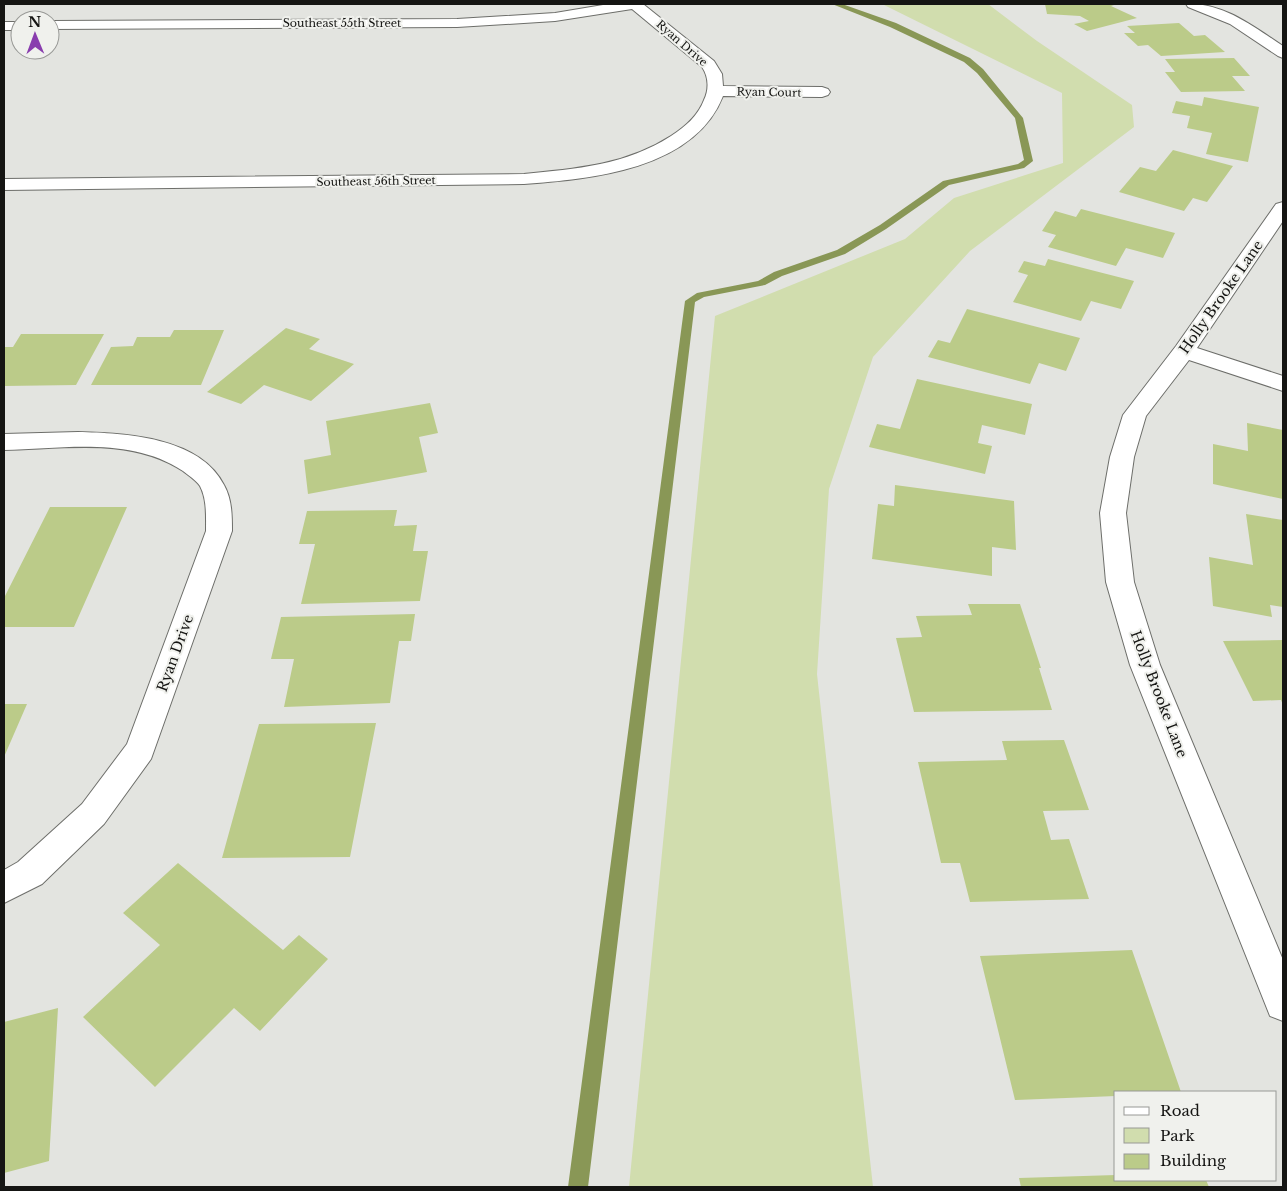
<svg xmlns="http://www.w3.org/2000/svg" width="1287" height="1191" font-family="'Libre Baskerville',serif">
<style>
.green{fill:#d1ddae}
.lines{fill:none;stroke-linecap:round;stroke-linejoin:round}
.stream{fill:#899756;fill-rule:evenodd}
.building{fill:#bbcb89}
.minor-casing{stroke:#6d6e6a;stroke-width:2}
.minor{fill:#fff;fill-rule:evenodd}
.labels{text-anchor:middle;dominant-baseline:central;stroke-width:4;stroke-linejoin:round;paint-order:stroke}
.far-street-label{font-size:11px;fill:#151513;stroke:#f0f1ed}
.street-label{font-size:14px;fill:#151513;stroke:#f0f1ed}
</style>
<rect width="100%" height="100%" fill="#e3e4e0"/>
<!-- green -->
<path class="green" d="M882 4H988L1037 41 1132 105 1134 127 970 251 873 357 829 489 817 674 873 1187H629L715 316 905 239 954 198 1063 163 1062 93Z"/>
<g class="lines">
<!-- stream -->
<path class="stream" d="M832 4H842L896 23 970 58 983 69 1023 118 1033 161 1024 168 949 185 886 229 845 254 782 276 765 285 704 297 695 302 588 1187H568L685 301 697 293 758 281 774 272 837 250 880 225 943 181 1018 164 1024 160 1015 118 977 73 964 62 890 27Z"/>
</g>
<!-- building -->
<path class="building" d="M1045 4H1117L1111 6 1137 18 1087 31 1074 24 1089 21 1080 16 1047 14Z
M1179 23 1194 36 1205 35 1225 52 1161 56 1148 45 1138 46 1124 33H1135L1127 26Z
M1234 58 1250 76H1232L1245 91 1181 92 1165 72H1175L1165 59Z
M1204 97 1259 107 1248 162 1206 154 1212 133 1187 128 1190 116 1172 113 1176 101 1202 106Z
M1173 150 1233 166 1207 202 1193 198 1184 211 1119 192 1140 167 1156 171Z
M1081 209 1175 233 1163 258 1126 248 1116 266 1048 247 1056 235 1042 231 1055 211 1076 217Z
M1048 259 1134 281 1121 309 1091 301 1081 321 1013 302 1028 275 1018 272 1024 261 1045 266Z
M967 309 1080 338 1066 371 1039 363 1030 384 928 357 938 340 950 343Z
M286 328 320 339 309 349 354 364 311 401 264 385 241 404 207 392Z
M174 330H224L201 385H91L111 347 133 346 137 337H170Z
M21 334H104L76 385 4 386V347H13Z
M917 379 1032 404 1025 435 982 425 978 443 992 446 985 474 869 447 877 424 900 429Z
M430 403 438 433 419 437 427 472 308 494 304 460 331 455 326 421Z
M1247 423 1283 430V499L1213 484V444L1248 451Z
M895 485 1014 501 1016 550 992 547V576L872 559 878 504 894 506Z
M50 507H127L74 627H4V598Z
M397 510 394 526 417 525 413 551H428L420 601 301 604 315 544H299L307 511Z
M1246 514 1283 520V607L1270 605 1272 617 1213 606 1209 557 1253 565Z
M968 604H1020L1041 668H1039L1052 710 914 712 896 638 922 637 916 616 972 615Z
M415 614 411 641H399L390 703 284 707 294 659H271L281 617Z
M1283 640V705L1281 700 1253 701 1223 641Z
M4 704H27L4 757Z
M376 723 350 857 222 858 259 724Z
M1064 740 1089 810 1043 811 1051 840 1069 839 1089 899 970 902 960 863H941L918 762 1007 760 1002 741Z
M178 863 283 950 299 935 328 959 260 1031 234 1008 155 1087 83 1017 160 945 123 913Z
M1132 950 1181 1092H1116V1096L1015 1100 980 956Z
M58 1008 49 1161 4 1173V1022Z
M1116 1175V1180H1206L1209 1187H1021L1019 1178Z"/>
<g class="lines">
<defs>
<path id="minor" d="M609 4H643L714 61 722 74 723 86 822 87 828 89 830 92 828 95 822 97 723 96C694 170 591 179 524 184L4 190V179L524 174C576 169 626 165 671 136 685 127 698 116 704 100 709 90 709 77 702 67L632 9 555 21 457 27 50 29V21L457 19 555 13Z
M1186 4C1223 2 1254 27 1283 46V58L1278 56 1230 24 1188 7Z
M4 22H20V30H4Z
M1283 202V221L1197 348 1283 376V391L1189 360 1146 416 1134 457 1126 513 1134 582 1160 665 1283 960V1021L1270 1016 1130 665 1106 582 1100 513 1110 457 1123 415 1176 346 1276 204Z
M78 432C125 433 200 437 224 485 232 499 232 516 232 531L151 759 104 824 42 884 4 903V870L18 862 82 804 127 744 206 531C206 516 207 499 200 486 196 480 188 475 183 471 130 436 63 449 4 450V434Z"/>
</defs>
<!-- minor casing -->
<use href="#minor" class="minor-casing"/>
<!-- minor -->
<use href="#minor" class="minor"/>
</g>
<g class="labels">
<!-- far-street labels -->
<g class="far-street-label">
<text x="342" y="23">Southeast 55th Street</text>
<text transform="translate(682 43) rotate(41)">Ryan Drive</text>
<text transform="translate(769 92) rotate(1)">Ryan Court</text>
<text transform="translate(376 181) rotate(-1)">Southeast 56th Street</text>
</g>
<!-- street labels -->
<g class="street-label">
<text transform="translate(1221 297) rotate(-55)">Holly Brooke Lane</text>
<text transform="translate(175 653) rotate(-70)">Ryan Drive</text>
<text transform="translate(1159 694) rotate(69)">Holly Brooke Lane</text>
</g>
</g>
<!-- border -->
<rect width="1287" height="1191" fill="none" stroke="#151513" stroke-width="10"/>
<!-- legend -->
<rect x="1114" y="1091" width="162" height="90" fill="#f0f1ed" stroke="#989996"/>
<rect x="1124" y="1107" width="25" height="8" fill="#ffffff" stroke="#989996"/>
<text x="1160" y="1116" font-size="15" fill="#151513">Road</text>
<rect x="1124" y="1128" width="25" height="15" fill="#d1ddae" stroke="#989996"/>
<text x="1160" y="1141" font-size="15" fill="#151513">Park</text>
<rect x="1124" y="1154" width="25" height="15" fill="#bbcb89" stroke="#989996"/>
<text x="1160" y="1166" font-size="15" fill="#151513">Building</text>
<!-- north arrow -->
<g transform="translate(35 35) rotate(359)"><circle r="24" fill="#f0f1ed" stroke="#989996"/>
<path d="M0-4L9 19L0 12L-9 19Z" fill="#893dae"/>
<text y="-8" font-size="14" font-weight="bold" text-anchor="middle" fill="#151513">N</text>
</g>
</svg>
